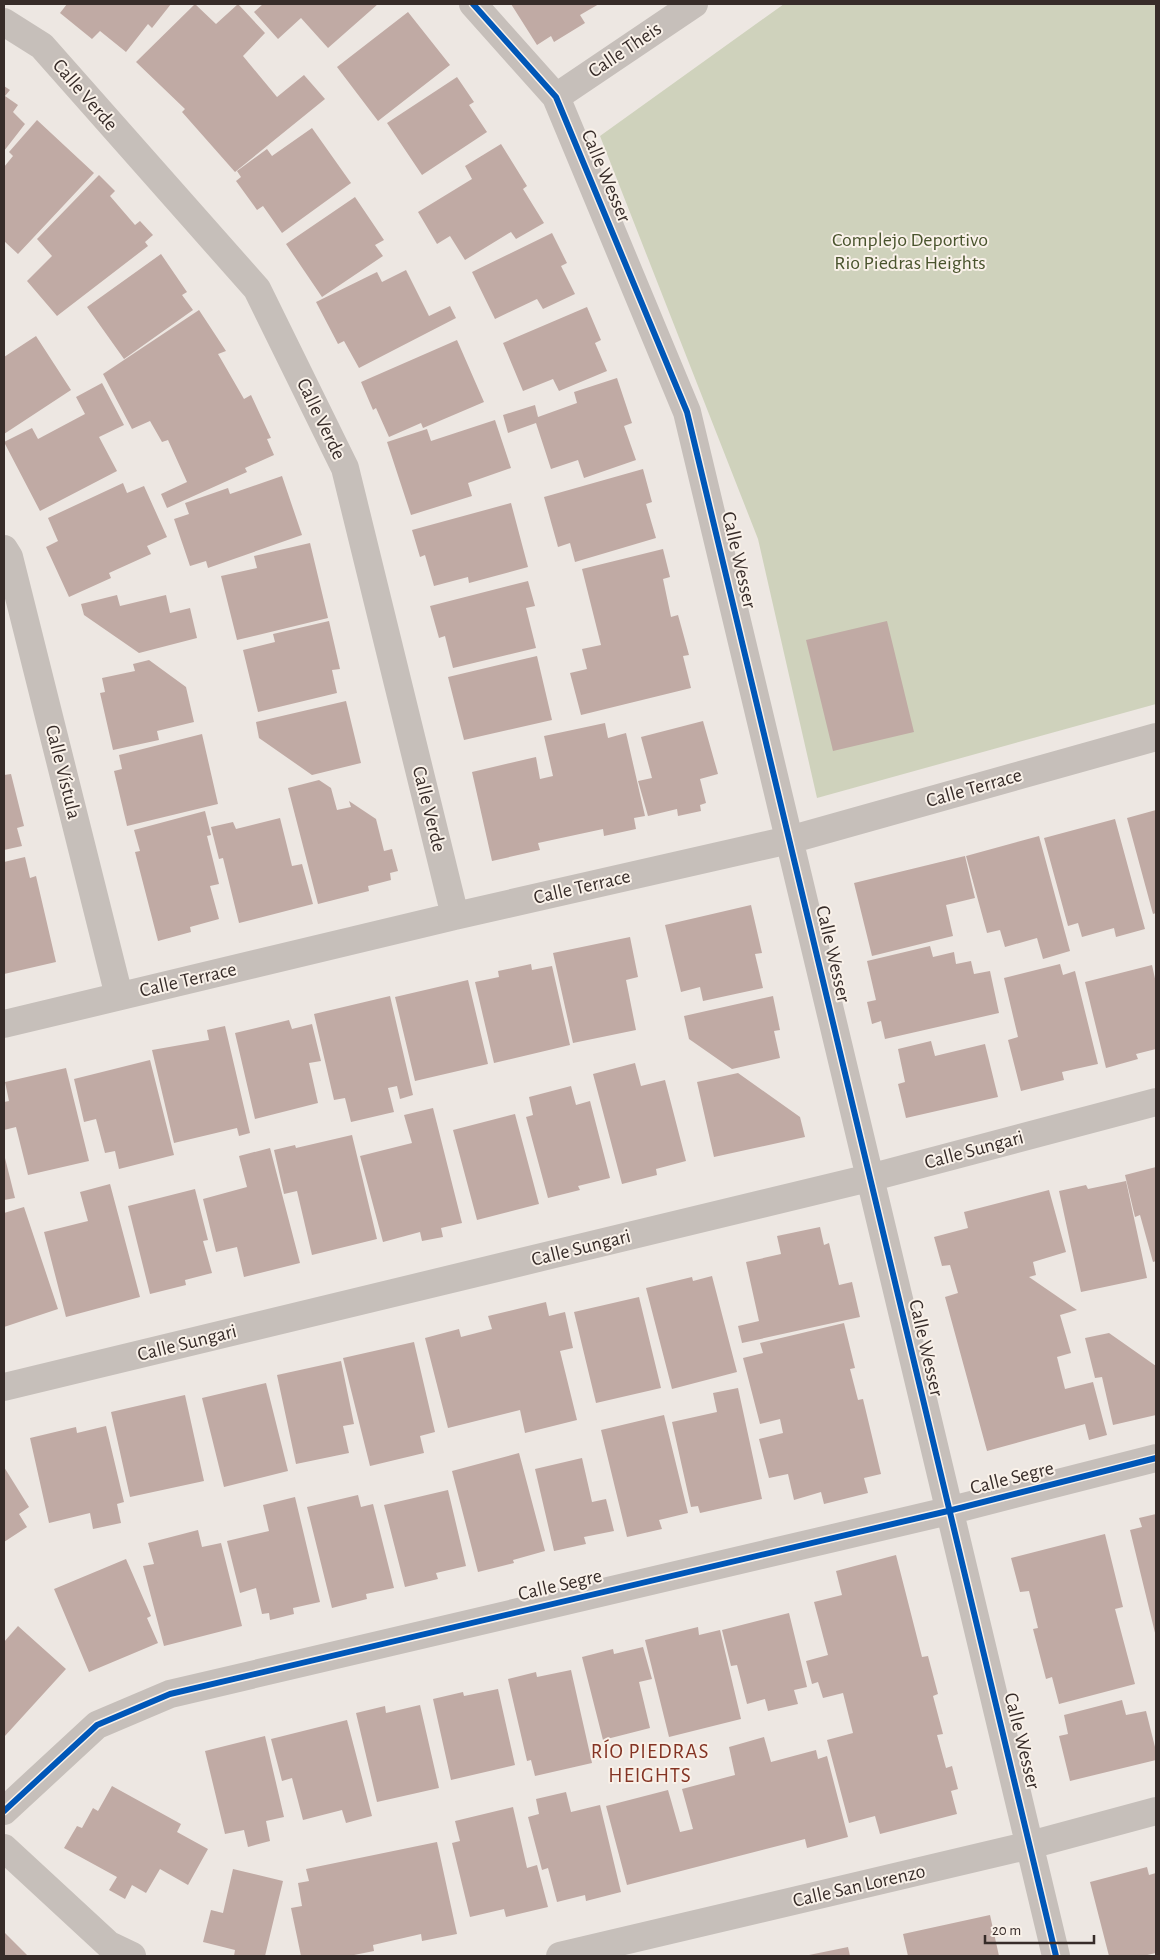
<svg xmlns="http://www.w3.org/2000/svg" width="1160" height="1960" font-family="'Alegreya Sans',sans-serif">
<style>
.green{fill:#cfd2bc}
.building{fill:#c0aaa4}
.lines{fill:none;stroke-linecap:round;stroke-linejoin:round}
.minor{stroke:#c6bfba;stroke-width:28}
.cycleway-casing{stroke:#f9f1e9;stroke-width:9}
.cycleway{stroke:#0057b8;stroke-width:6}
.labels{text-anchor:middle;dominant-baseline:central;stroke-width:4;stroke-linejoin:round;paint-order:stroke}
.street-label{font-size:20px;fill:#372c29;stroke:#f9f1e9}
.park-label{font-size:20px;fill:#49542d;stroke:#f9f1e9}
.neighbourhood-label{font-size:21px;letter-spacing:1px;fill:#843424;stroke:#f9f1e9}
</style>
<rect width="100%" height="100%" fill="#ede7e2"/>
<!-- green -->
<path class="green" d="M784 4H1156V704L817 798 758 539 600 136Z"/>
<!-- building -->
<path class="building" d="M67 4H171L152 28 148 24 126 52 100 31 92 39 60 13Z
M195 4 216 24 238 4 265 33 243 56 277 97 304 75 325 99 235 172 182 112 185 109 136 62Z
M263 4H378L328 48 301 18 278 39 254 12Z
M511 4H599L580 15 585 23 554 42 551 36 537 45Z
M408 12 450 65 378 121 337 67Z
M457 77 474 102 469 105 487 132 422 175 387 123Z
M4 86 10 90 5 96 18 105 13 112 25 124 4 151Z
M37 120 94 173 18 254 4 241V167L13 156 9 152Z
M312 128 351 183 282 233 263 206 257 210 236 181 241 177 237 171 267 149 272 156Z
M501 144 527 186 523 189 544 223 516 239 511 232 465 260 450 236 437 244 418 212 472 179 465 166Z
M99 175 115 191 110 196 135 225 140 221 153 235 145 242 148 246 57 316 27 281 52 256 37 239Z
M355 197 384 240 375 245 383 256 322 297 286 244Z
M552 233 567 263 561 266 575 294 543 309 537 299 495 319 472 272Z
M161 254 187 292 182 295 193 310 124 359 87 307Z
M406 270 429 316 450 306 456 318 359 368 344 341 338 344 316 302 377 272 382 282Z
M587 307 601 340 595 343 607 371 559 391 553 379 523 391 503 343Z
M199 310 226 351 218 354 244 399 251 395 271 438 267 439 274 455 245 468 247 472 167 508 161 494 187 482 168 440 162 442 150 421 132 429 103 374Z
M36 336 71 390 4 434V357Z
M457 340 484 402 423 428 421 423 389 437 376 408 373 410 361 382Z
M617 378 632 423 624 426 636 460 584 478 578 460 551 469 536 423 508 433 503 415 535 405 538 417 577 403 574 392Z
M102 383 124 425 99 437 117 471 40 511 4 442 32 428 38 439 85 414 76 397Z
M495 420 511 468 468 483 472 496 411 515 387 442 427 429 431 441Z
M643 469 652 502 646 504 656 538 575 562 570 543 558 547 544 497Z
M282 476 302 535 208 568 206 561 190 566 174 519 189 514 185 503 228 488 230 494Z
M123 483 127 493 144 486 167 537 147 546 151 554 109 573 111 578 69 597 46 547 58 541 48 518Z
M511 503 528 567 469 583 468 577 434 586 425 555 420 557 412 530Z
M310 543 328 618 237 640 221 576 257 568 254 556Z
M663 549 670 577 663 579 671 617 678 615 689 655 683 656 691 688 581 715 570 673 587 669 582 649 601 645 582 569Z
M528 581 535 606 526 608 536 648 453 668 445 636 439 638 430 606Z
M117 595 120 606 166 595 170 613 190 608 197 638 139 653 84 615 81 604Z
M329 621 340 669 332 670 337 693 258 712 243 650 275 642 273 634Z
M887 621 914 732 833 751 806 640Z
M537 656 552 720 464 740 448 677Z
M149 660 186 687 194 722 157 731 159 740 113 750 100 693 105 692 102 678 135 671 133 664Z
M346 701 361 763 312 775 259 738 256 722Z
M703 721 718 774 700 779 706 803 700 805 701 811 678 816 677 809 648 816 638 781 652 778 641 737Z
M605 723 608 738 626 733 645 816 634 818 636 829 604 836 603 829 538 843 540 850 492 861 472 772 536 757 540 779 553 776 544 736Z
M202 734 218 804 127 826 114 771 122 769 119 755Z
M11 774 24 826 17 828 22 846 4 850V775Z
M319 780 331 788 337 810 351 807 349 801 376 819 384 851 392 849 398 871 390 873 391 880 368 886 369 891 318 904 288 788Z
M1156 810V913L1153 914 1127 818Z
M205 811 211 835 207 836 219 884 210 886 219 919 190 927 191 932 158 941 135 852 140 851 134 830Z
M280 818 292 866 302 864 313 904 239 923 223 858 219 859 211 827 233 822 236 829Z
M1115 819 1145 929 1116 937 1114 928 1082 937 1078 923 1068 926 1044 838Z
M1039 836 1070 951 1043 959 1037 938 1005 947 1000 930 987 933 966 856Z
M965 856 975 898 946 905 953 936 872 956 854 883Z
M25 857 30 878 36 876 56 962 4 974V862Z
M751 905 762 953 755 954 763 988 703 1001 700 987 681 992 665 925Z
M630 937 638 977 626 980 636 1030 573 1043 553 953Z
M930 946 933 957 954 952 956 964 971 961 974 974 990 971 999 1013 885 1039 881 1021 872 1024 867 1002 876 1000 867 961Z
M531 964 532 970 552 966 570 1045 494 1063 475 982 499 977 498 971Z
M1060 964 1063 975 1075 971 1098 1064 1062 1072 1064 1080 1021 1091 1008 1040 1018 1037 1004 978Z
M1152 965 1156 983V1049L1136 1054 1138 1059 1106 1068 1085 982Z
M468 980 488 1064 415 1081 395 997Z
M390 996 413 1095 400 1099 397 1086 388 1088 394 1112 351 1122 345 1098 334 1100 314 1014Z
M773 996 780 1030 774 1031 780 1058 732 1069 689 1039 684 1016Z
M289 1020 292 1029 312 1024 321 1061 309 1063 318 1103 255 1119 235 1033Z
M225 1026 250 1133 239 1136 237 1128 174 1143 152 1050 209 1040 207 1030Z
M931 1041 935 1056 985 1044 998 1097 906 1118 898 1084 905 1082 898 1049Z
M150 1060 174 1155 119 1169 115 1151 105 1153 96 1119 84 1122 74 1079Z
M635 1063 641 1086 665 1080 686 1161 656 1169 657 1175 622 1184 593 1074Z
M66 1068 89 1161 28 1175 16 1127 4 1130V1102L9 1101 5 1082Z
M738 1073 800 1117 805 1137 714 1157 697 1082Z
M571 1086 576 1105 590 1101 610 1178 578 1186 580 1190 548 1198 526 1117 533 1115 529 1097Z
M433 1108 462 1223 441 1228 443 1237 422 1241 420 1232 383 1242 360 1156 412 1143 404 1115Z
M515 1114 539 1204 477 1220 453 1130Z
M352 1135 377 1239 312 1255 297 1191 284 1194 274 1150 295 1145 296 1148Z
M270 1148 300 1263 244 1277 237 1247 216 1252 203 1199 247 1187 239 1156Z
M4 1154 15 1198 4 1200Z
M1156 1167V1261L1153 1262 1140 1215 1135 1217 1125 1175Z
M1126 1181 1147 1278 1081 1292 1059 1191 1086 1185 1088 1189Z
M110 1184 140 1297 66 1317 44 1232 88 1221 80 1192Z
M195 1189 208 1240 203 1241 212 1273 185 1280 186 1285 150 1294 128 1206Z
M1049 1190 1066 1252 1033 1262 1036 1275 1029 1277 1077 1310 1060 1315 1071 1353 1057 1357 1065 1389 1093 1382 1107 1435 1089 1440 1085 1424 987 1451 945 1297 958 1293 950 1265 942 1266 934 1237 968 1228 964 1212Z
M24 1207 58 1309 4 1327V1213Z
M820 1227 824 1245 829 1243 839 1285 852 1282 860 1317 742 1343 738 1326 759 1321 746 1262 781 1254 777 1236Z
M712 1276 737 1372 672 1389 646 1288 692 1277 693 1281Z
M639 1297 661 1388 596 1403 574 1312Z
M546 1302 549 1316 565 1312 573 1348 560 1351 577 1420 525 1433 520 1410 448 1428 425 1338 459 1329 461 1337 492 1329 488 1316Z
M844 1323 855 1368 850 1369 858 1400 863 1399 881 1474 864 1478 868 1493 824 1504 821 1492 794 1500 788 1474 769 1478 759 1439 783 1433 780 1419 760 1424 743 1358 763 1353 760 1343Z
M1109 1333 1156 1366V1415L1113 1425 1102 1377 1095 1378 1085 1338Z
M414 1342 435 1432 420 1436 424 1453 370 1466 343 1358Z
M341 1361 354 1424 343 1426 349 1453 296 1464 277 1375Z
M266 1383 288 1471 224 1487 202 1398Z
M738 1388 762 1499 700 1513 698 1506 691 1507 672 1422 717 1412 713 1393Z
M185 1395 204 1481 130 1497 111 1412Z
M664 1415 688 1513 659 1520 662 1529 627 1537 601 1430Z
M106 1426 124 1502 117 1504 121 1523 93 1529 90 1513 49 1523 30 1438 76 1427 77 1433Z
M519 1453 545 1551 513 1560 514 1563 478 1572 452 1471Z
M582 1458 592 1502 606 1499 614 1531 584 1537 586 1544 554 1551 535 1469Z
M4 1467 29 1507 19 1514 27 1527 4 1542Z
M448 1490 466 1566 436 1573 438 1579 405 1587 384 1505Z
M358 1495 361 1507 373 1504 394 1588 366 1594 367 1599 332 1608 307 1507Z
M295 1497 320 1602 293 1608 294 1614 270 1620 269 1613 262 1614 256 1588 240 1593 227 1541 269 1531 263 1505Z
M1156 1514V1637L1130 1530 1142 1527 1139 1518Z
M198 1530 202 1547 221 1543 242 1626 164 1646 143 1566 154 1564 148 1543Z
M1105 1534 1123 1607 1115 1609 1135 1684 1059 1704 1052 1677 1046 1679 1033 1629 1038 1628 1029 1591 1020 1592 1011 1558Z
M896 1555 922 1657 928 1656 938 1694 933 1696 943 1734 937 1735 946 1768 952 1766 958 1789 951 1791 957 1814 880 1834 875 1816 849 1823 827 1740 853 1733 843 1693 823 1698 818 1682 812 1684 806 1661 828 1655 814 1602 842 1595 836 1571Z
M126 1559 151 1616 147 1618 158 1643 89 1672 54 1589Z
M789 1613 807 1687 794 1690 798 1704 768 1711 765 1699 747 1704 737 1665 731 1666 722 1630Z
M18 1626 66 1669 4 1737V1642Z
M698 1627 699 1635 720 1630 741 1719 669 1737 645 1640Z
M643 1647 652 1679 639 1682 650 1728 603 1740 582 1657 613 1649 614 1654Z
M571 1670 592 1763 535 1776 531 1760 527 1761 508 1679 536 1672 537 1677Z
M498 1689 515 1765 451 1780 433 1699 463 1692 464 1696Z
M1122 1700 1126 1715 1146 1711 1156 1751V1760L1070 1781 1059 1736 1068 1734 1064 1715Z
M420 1705 439 1788 377 1802 356 1713 385 1706 386 1713Z
M347 1720 372 1816 346 1823 342 1810 303 1820 292 1778 282 1781 271 1739Z
M265 1736 284 1817 266 1821 270 1841 248 1847 244 1830 225 1834 205 1751Z
M764 1737 771 1762 816 1750 818 1759 827 1756 848 1837 807 1848 805 1839 627 1885 606 1806 668 1790 680 1832 693 1829 682 1789 735 1775 729 1747Z
M112 1786 181 1824 177 1832 208 1849 188 1885 160 1869 146 1893 132 1885 125 1899 109 1890 117 1877 64 1848 77 1826 82 1828 93 1808 98 1811Z
M566 1792 571 1812 600 1805 621 1892 586 1901 585 1895 557 1902 548 1868 542 1870 528 1817 539 1814 536 1799Z
M513 1807 527 1868 537 1865 548 1907 506 1917 504 1909 470 1917 452 1843 460 1841 455 1821Z
M437 1842 457 1934 422 1941 421 1934 373 1945 374 1951 349 1956H301L291 1908 302 1906 298 1883 309 1881 306 1869Z
M1147 1867 1149 1875 1156 1873V1953L1143 1956H1109L1090 1882Z
M233 1869 283 1881 265 1956H234L235 1950 203 1942 211 1910 223 1913Z
M990 1915 999 1956H908L903 1934Z
M4 1932 28 1956H4Z
M848 1947 850 1956H809V1955Z"/>
<g class="lines">
<!-- minor -->
<path class="minor" d="M473 4 556 97 687 412 1056 1956
M4 22 42 46 257 289 345 468 455 916
M556 97 694 4
M4 549 9 557 119 996
M4 1024 455 916 789 840 1156 737
M4 1387 869 1178 1156 1102
M4 1811 97 1725 170 1694 948 1511 1156 1458
M4 1848 109 1945 132 1956
M560 1956 1030 1845 1156 1811"/>
<defs>
<path id="cycleway" d="M473 4 556 97 687 412 1056 1956
M4 1811 97 1725 170 1694 948 1511 1156 1458"/>
</defs>
<!-- cycleway casing -->
<use href="#cycleway" class="cycleway-casing"/>
<!-- cycleway -->
<use href="#cycleway" class="cycleway"/>
</g>
<g class="labels">
<!-- street labels -->
<g class="street-label">
<text transform="translate(625 50) rotate(-34)">Calle Theis</text>
<text transform="translate(85 95) rotate(49)">Calle Verde</text>
<text transform="translate(606 176) rotate(67)">Calle Wesser</text>
<text transform="translate(321 419) rotate(64)">Calle Verde</text>
<text transform="translate(739 560) rotate(77)">Calle Wesser</text>
<text transform="translate(63 772) rotate(76)">Calle Vístula</text>
<text transform="translate(974 788) rotate(-16)">Calle Terrace</text>
<text transform="translate(429 809) rotate(76)">Calle Verde</text>
<text transform="translate(582 887) rotate(-13)">Calle Terrace</text>
<text transform="translate(833 954) rotate(77)">Calle Wesser</text>
<text transform="translate(188 980) rotate(-13)">Calle Terrace</text>
<text transform="translate(974 1150) rotate(-15)">Calle Sungari</text>
<text transform="translate(581 1248) rotate(-14)">Calle Sungari</text>
<text transform="translate(187 1343) rotate(-14)">Calle Sungari</text>
<text transform="translate(926 1348) rotate(77)">Calle Wesser</text>
<text transform="translate(1012 1478) rotate(-14)">Calle Segre</text>
<text transform="translate(560 1585) rotate(-13)">Calle Segre</text>
<text transform="translate(1022 1741) rotate(76)">Calle Wesser</text>
<text transform="translate(859 1886) rotate(-13)">Calle San Lorenzo</text>
</g>
<!-- park labels -->
<g class="park-label">
<text x="910" y="240">Complejo Deportivo<tspan x="910" dy="23">Rio Piedras Heights</tspan></text>
</g>
<!-- neighbourhood labels -->
<g class="neighbourhood-label">
<text x="650" y="1751">RÍO PIEDRAS<tspan x="650" dy="24">HEIGHTS</tspan></text>
</g>
</g>
<!-- border -->
<rect width="1160" height="1960" fill="none" stroke="#372c29" stroke-width="10"/>
<!-- scale -->
<path d="M985 1935v8h109v-8" fill="none" stroke="#372c29" stroke-width="2.5"/>
<text x="992" y="1935" font-size="15" fill="#372c29" stroke="#f9f1e9" stroke-width="4" paint-order="stroke">20 m</text>
</svg>
